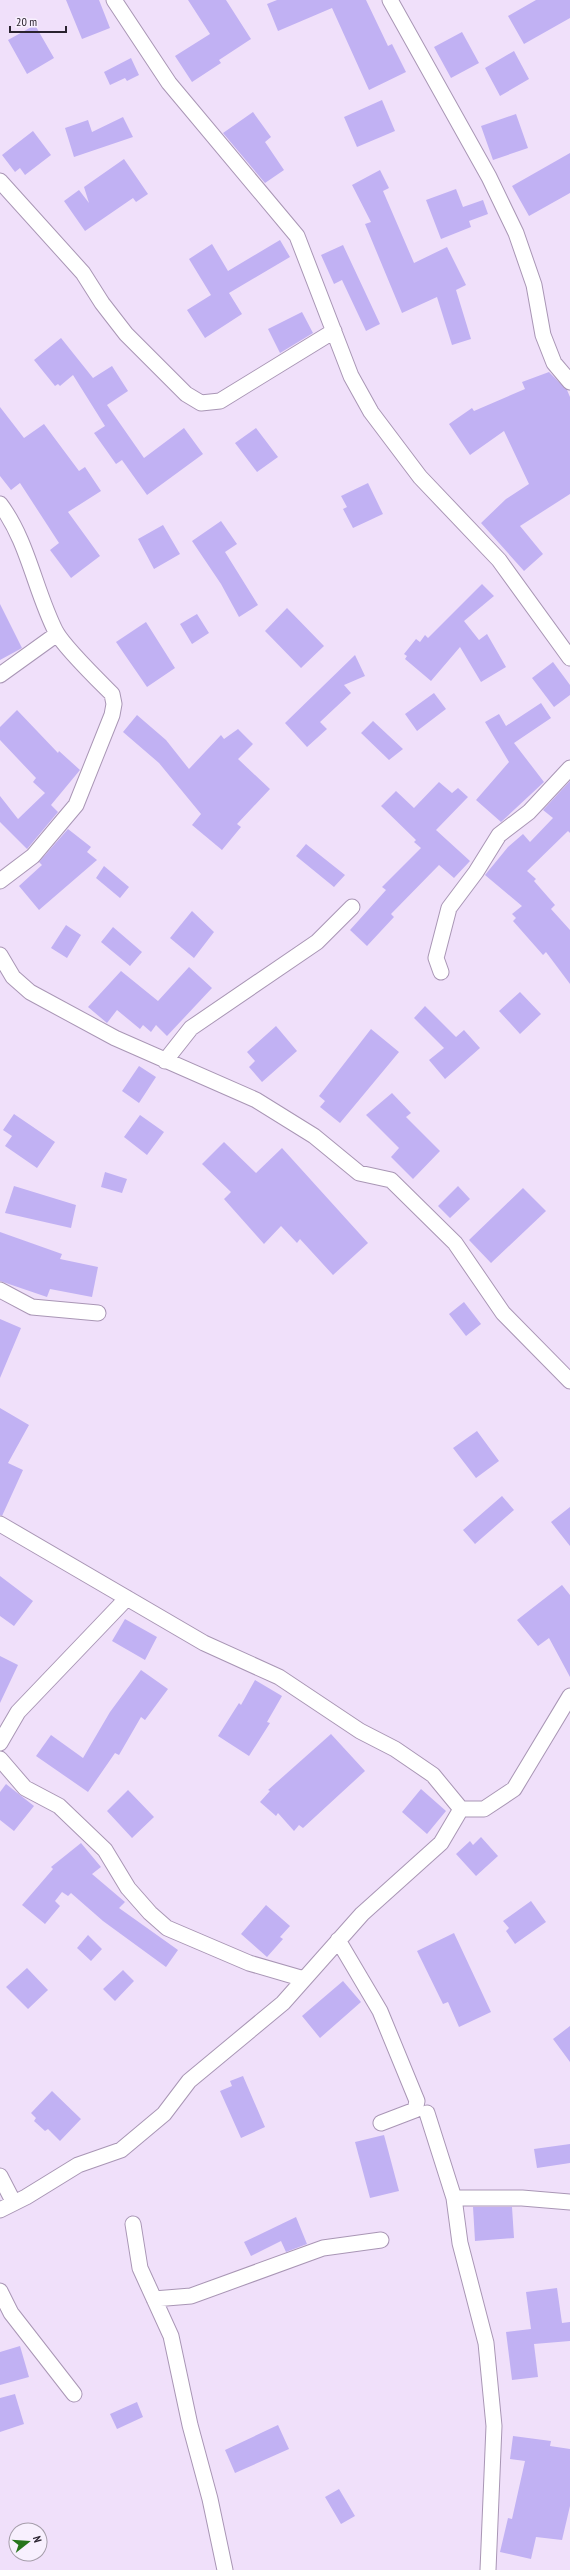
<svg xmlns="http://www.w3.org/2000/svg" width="570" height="2570" font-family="'PT Sans Narrow',sans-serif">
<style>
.building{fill:#c1b1f3}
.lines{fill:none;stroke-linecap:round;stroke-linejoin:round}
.minor-casing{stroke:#a996b5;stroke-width:17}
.minor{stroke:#fff;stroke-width:15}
</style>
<rect width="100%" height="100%" fill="#f0e0fa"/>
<!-- building -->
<path class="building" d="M66 0H99L110 28 82 39Z
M188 0H226L251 39 219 60 221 63 192 82 175 56 210 34Z
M277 0H366L388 46 392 44 406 72 369 90 332 8 278 31 267 4Z
M536 0H570V18L524 44 508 16Z
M35 25 54 58 27 74 8 40Z
M462 32 479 63 451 78 434 47Z
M514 51 529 79 500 96 485 68Z
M131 58 139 75 127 81 125 78 110 85 104 72Z
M382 100 395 131 357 147 344 117Z
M253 112 271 137 265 142 284 170 265 183 223 133Z
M516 114 528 148 493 160 481 126Z
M123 117 133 137 74 157 65 128 88 120 92 132Z
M33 131 51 155 25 175 20 168 15 172 2 155Z
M570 153V193L529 216 512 186Z
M124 159 148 194 136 202 133 198 85 231 64 201 79 190 89 203 84 187Z
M380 170 389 188 383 191 414 263 447 247 466 285 456 290 471 339 452 345 437 297 402 313 365 224 371 222 352 185Z
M456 189 463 207 483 200 488 214 469 221 471 227 441 239 426 200Z
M280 240 290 257 229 293 242 314 205 338 187 310 211 295 189 259 212 244 228 271Z
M343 245 380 324 366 331 342 280 334 284 321 255Z
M302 312 313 333 280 353 268 329Z
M61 338 93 378 112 366 128 391 107 405 144 458 184 428 203 454 147 495 122 460 116 464 94 433 105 426 73 375 60 386 58 384 55 386 34 360Z
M549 372 567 390 570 397V494L520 526 543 554 524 571 481 523 506 499 529 484 504 431 470 455 449 424 472 408 474 411 525 389 522 382Z
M0 407 24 438 44 424 79 471 85 467 101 491 68 512 100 556 71 578 50 550 59 543 20 483 11 490 0 476Z
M256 428 278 457 257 472 235 443Z
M368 483 383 514 353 528 343 509 347 507 341 496Z
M221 521 237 544 225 552 258 605 239 617 221 584 192 541Z
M163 525 180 554 154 569 138 539Z
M482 584 494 596 464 621 479 640 487 634 506 667 481 682 460 647 431 681 405 659 407 656 404 654 416 639 420 642 425 635 428 638Z
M0 604 22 648 0 660Z
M287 608 324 646 301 668 265 631Z
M197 614 209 633 192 644 180 624Z
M146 622 175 668 147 687 116 642Z
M355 655 365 676 344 685 351 693 320 722 327 729 307 747 285 723Z
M553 662 570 685V695L554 707 532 678Z
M434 693 446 709 417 731 405 714Z
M541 703 551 718 514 743 544 782 501 822 476 800 509 762 485 722 499 714 506 726Z
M17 710 58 753 59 751 80 770 51 805 58 812 27 849 0 822V796L18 819 45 793 33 782 36 778 0 740V727Z
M137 715 166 740 189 769 221 735 224 739 238 729 253 744 238 759 270 789 237 824 241 827 222 850 192 825 201 814 159 763 123 732Z
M373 721 403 749 389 760 361 733Z
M570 781V833L568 831 527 871 536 879 534 881 555 905 551 909 570 930V984L546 952 543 955 513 921 516 918 512 914 522 906 485 875 508 847 523 834 530 842 553 818 543 810Z
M439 782 452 793 458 788 468 797 436 830 470 861 454 878 439 865 391 914 394 917 367 946 350 930 386 890 382 887 421 848 414 842 416 840 381 806 396 791 414 808Z
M68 829 91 847 87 852 97 860 39 910 19 886 42 865 39 862Z
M306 844 345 875 334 887 296 856Z
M104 866 129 887 120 898 96 878Z
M192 911 214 932 194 958 170 938Z
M66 925 81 935 67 958 51 948Z
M113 927 142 952 130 966 101 942Z
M189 967 212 988 167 1036 156 1025 151 1032 143 1025 140 1029 117 1010 107 1023 88 1007 121 971 158 1001Z
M520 992 541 1014 520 1034 499 1011Z
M425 1006 456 1037 464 1030 480 1048 445 1079 429 1060 444 1048 414 1018Z
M276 1026 297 1051 262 1082 249 1067 255 1061 247 1052Z
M371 1029 399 1052 340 1123 320 1107 325 1101 319 1096Z
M139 1066 156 1077 139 1103 122 1091Z
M392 1093 411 1113 406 1117 440 1151 413 1179 391 1157 399 1148 366 1115Z
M14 1114 55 1142 37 1168 5 1146 12 1136 3 1130Z
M140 1115 164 1132 147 1155 124 1137Z
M224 1142 256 1173 282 1148 368 1243 333 1275 300 1239 297 1243 281 1226 264 1244 224 1199 231 1192 202 1164Z
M105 1172 127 1179 122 1193 101 1187Z
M14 1186 76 1205 71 1228 5 1213Z
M458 1186 470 1199 450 1218 438 1206Z
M523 1188 546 1211 491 1263 469 1240Z
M0 1232 62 1254 60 1259 98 1267 92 1297 50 1289 47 1297 0 1281Z
M464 1302 481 1324 466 1336 449 1314Z
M0 1319 21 1328 0 1378Z
M0 1408 29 1425 8 1463 23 1470 2 1516 0 1515Z
M477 1431 499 1461 476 1478 453 1448Z
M502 1496 514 1510 475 1544 463 1530Z
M570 1507V1546L551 1522Z
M0 1576 33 1601 14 1626 0 1616Z
M562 1585 570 1595V1677L549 1638 538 1646 517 1620Z
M125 1619 157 1637 145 1660 112 1641Z
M0 1656 18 1665 0 1703Z
M141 1670 168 1689 145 1720 141 1717 119 1755 115 1753 88 1792 36 1756 51 1735 83 1758 110 1712Z
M255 1680 282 1696 267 1722 270 1723 249 1756 218 1736 239 1703 241 1705Z
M331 1734 365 1771 303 1828 299 1825 294 1831 278 1813 276 1816 260 1802 270 1791 268 1790Z
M6 1784 34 1806 14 1831 0 1820V1792Z
M421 1789 446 1811 427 1834 402 1812Z
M128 1790 154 1817 132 1838 107 1811Z
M481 1837 498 1856 476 1876 456 1854 470 1841 473 1845Z
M81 1843 101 1867 92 1874 125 1902 119 1908 178 1950 166 1967 103 1921 71 1893 68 1896 62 1892 55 1901 60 1906 45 1924 22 1905 53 1869 51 1867Z
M531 1901 546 1922 515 1944 506 1931 509 1928 503 1921Z
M266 1905 290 1926 280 1937 283 1939 267 1957 241 1934Z
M454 1933 491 2012 459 2027 448 2002 443 2004 417 1951Z
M88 1935 102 1949 91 1961 77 1948Z
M27 1968 48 1990 28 2009 6 1987Z
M123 1970 134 1981 115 2001 103 1989Z
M343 1981 361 2002 320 2038 302 2016Z
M570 2026V2062L553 2039Z
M243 2076 265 2127 241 2138 220 2091 232 2086 230 2081Z
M52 2091 81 2119 60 2141 48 2129 45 2131 34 2121 36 2118 31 2113Z
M384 2135 399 2191 370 2198 355 2142Z
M570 2144V2163L537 2168 534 2149Z
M473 2207H512L514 2238 475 2241Z
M296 2217 307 2244 286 2252 281 2241 251 2256 244 2242Z
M557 2288 562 2323 570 2322V2341L534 2344 538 2377 512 2380 506 2332 531 2329 526 2292Z
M20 2346 29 2377 0 2385V2352Z
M15 2394 24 2424 0 2432V2398Z
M137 2402 143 2417 117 2429 110 2414Z
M278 2425 289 2449 235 2473 225 2450Z
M513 2436 551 2441 550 2446 570 2449V2506L562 2540 536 2537 531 2559 500 2552 508 2518 512 2519 525 2461 510 2459Z
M339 2489 355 2516 341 2524 325 2497Z"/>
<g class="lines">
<defs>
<path id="minor" d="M114 0 169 83 297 236 351 376 371 412 420 477 499 560 570 658
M390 0 489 177 516 233 534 285 543 335 554 363 570 382
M0 181 83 273 102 303 126 334 186 394 201 403 220 401 334 331
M0 504C28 541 35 591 56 632 65 648 98 680 112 694L114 704 112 715 76 805 33 856 0 881
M0 675 57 634
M0 955 13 977 30 992 115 1038 256 1100 314 1136 359 1173 391 1180 455 1243 503 1313 570 1381
M441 972 436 958 449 908 476 872 499 835 529 812 570 768
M165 1061 191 1028 317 942 352 907
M0 1290 32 1307 98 1313
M0 1524 204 1643 279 1677 360 1731 395 1749 433 1775 461 1809H484L514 1789 570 1696
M0 1743 18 1712 127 1598
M0 1759 25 1788 59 1806 105 1850 128 1888 150 1913 167 1928 249 1963 304 1979
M338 1940 380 2011 417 2101 415 2110 381 2123
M427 2113 454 2198 460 2243 486 2343 494 2426 488 2570
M0 2176 14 2203
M454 2198H522L570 2202
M0 2210 26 2197 78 2165 121 2150 164 2114 189 2081 283 2003 362 1914 441 1843 461 1809
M133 2224 140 2268 171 2336 190 2425 210 2499 225 2570
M0 2291 11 2313 74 2394
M154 2299 191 2296 323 2248 381 2240"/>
</defs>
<!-- minor casing -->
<use href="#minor" class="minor-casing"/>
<!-- minor -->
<use href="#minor" class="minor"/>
</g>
<!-- north arrow -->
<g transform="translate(28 2542) rotate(73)"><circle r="19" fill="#f8f0fe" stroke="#a69eab"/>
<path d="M0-3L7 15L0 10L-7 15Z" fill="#27751c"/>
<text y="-6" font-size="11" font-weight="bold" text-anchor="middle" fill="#2a232f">N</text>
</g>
<!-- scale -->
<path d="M10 26v6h56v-6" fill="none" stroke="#2a232f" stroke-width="2"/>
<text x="16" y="26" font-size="12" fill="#2a232f" stroke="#f8f0fe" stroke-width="3" paint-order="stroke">20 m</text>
</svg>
